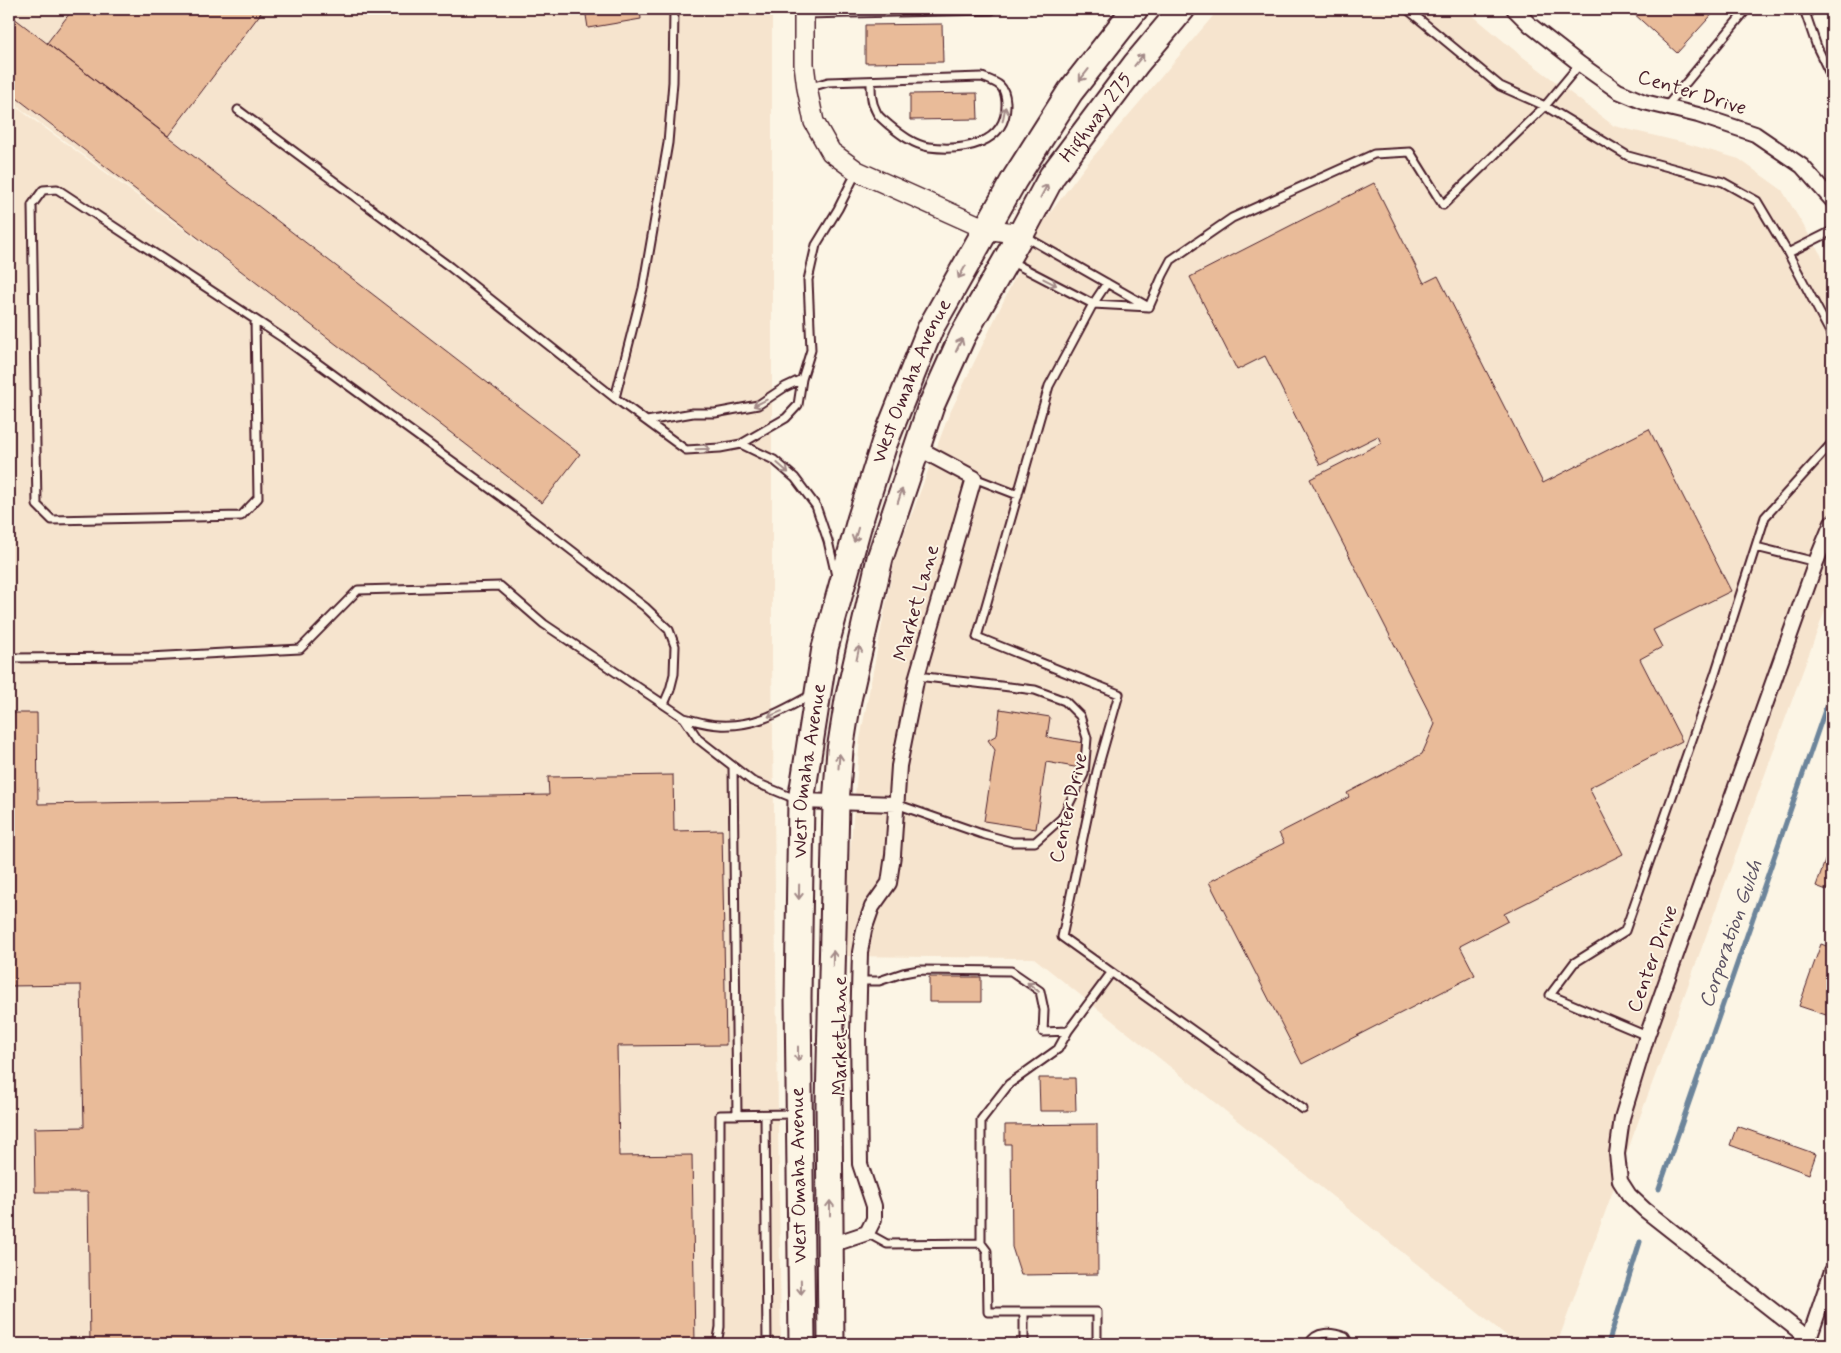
<svg xmlns="http://www.w3.org/2000/svg" width="1841" height="1353" font-family="Mynerve,sans-serif">
<style>
.built{fill:#f6e4ce}
.lines{fill:none;stroke-linecap:round;stroke-linejoin:round}
.stream{stroke:#6d859b;stroke-width:5}
.building{fill:#e9bb99;stroke:#4a1f2b}
.lane-casing{stroke:#4a1f2b;stroke-width:11}
.street-casing{stroke:#4a1f2b;stroke-width:18}
.secondary-casing{stroke:#4a1f2b;stroke-width:22}
.highway-casing{stroke:#4a1f2b;stroke-width:29}
.lane{stroke:#fcf5e5;stroke-width:7}
.street{stroke:#fcf5e5;stroke-width:14}
.secondary{stroke:#fcf5e5;stroke-width:19}
.highway{stroke:#fcf5e5;stroke-width:25}
.oneway{stroke:#a38a88}
.labels{text-anchor:middle;dominant-baseline:central;stroke-width:4;stroke-linejoin:round;paint-order:stroke}
.street-label{font-size:20px;fill:#4a1f2b;stroke:#fcf5e5}
.water-label{font-size:21px;font-style:italic;fill:#5c5263;stroke:#fcf5e5}
</style>
<rect width="100%" height="100%" fill="#fcf5e5"/>
<filter id="ink" filterUnits="userSpaceOnUse"><feTurbulence type="fractalNoise" baseFrequency=".02" numOctaves="2"/><feDisplacementMap in="SourceGraphic" scale="10" xChannelSelector="R" yChannelSelector="G"/><feConvolveMatrix kernelMatrix="1 2 1 2 8 2 1 2 1" color-interpolation-filters="sRGB"/></filter>
<g filter="url(#ink)">
<!-- built -->
<path class="built" d="M9 9H772V661L781 1344H9V102L450 424 9 100Z
M1219 9H1465L1519 54 1614 126 1685 143 1739 159 1782 190 1832 273V591L1557 1344H1517L1034 958 841 956 860 739 894 562 948 417 1038 229 1087 164Z"/>
<g class="lines">
<!-- stream -->
<path class="stream" d="M1659 1189 1832 690
M1608 1344 1640 1242"/>
</g>
<!-- building -->
<path class="building" d="M73 9H264L168 136 47 43Z
M585 9H640L641 19 588 28Z
M1633 9H1717L1677 53 1631 11Z
M9 14 580 454 542 503 9 92Z
M942 24 943 62 865 63V25Z
M977 93 978 119 910 120V94Z
M1374 183 1424 283 1438 276 1543 483 1649 429 1731 591 1653 630 1662 647 1640 659 1682 741 1589 788 1623 854 1504 914 1508 921 1460 946 1475 975 1302 1064 1209 882 1284 843 1279 833 1349 797 1347 793 1422 754 1435 724 1310 479 1381 443 1378 436 1320 465 1265 356 1237 370 1190 277Z
M1000 709 1050 717 1047 737 1090 744 1086 769 1046 762 1036 829 984 821 995 750 988 740 997 735Z
M9 713H37L38 804 549 795 548 777 673 775 674 831 722 830 726 1045 617 1046 619 1156 692 1155 695 1344H90L88 1192H35L34 1128 84 1127 81 985 9 986Z
M1826 858 1832 860V892L1816 886Z
M1821 944 1832 948V1017L1799 1006Z
M929 977H981V1002H929Z
M1039 1078H1075L1076 1111H1040Z
M1097 1124 1098 1274 1021 1275 1012 1247 1011 1144H1005V1125Z
M1737 1126 1816 1154 1809 1174 1730 1145Z"/>
<g class="lines">
<defs>
<path id="lane" d="M1407 9 1500 86 1545 106 1628 156 1723 182 1757 201 1788 253 1832 336
M1804 9 1817 47 1832 78
M804 14 992 10
M807 88 828 82 982 77C998 83 1005 85 1006 102 1008 145 962 151 929 147 914 145 900 134 889 125 885 121 878 117 876 111 871 102 871 92 871 81
M1666 107 1747 9
M238 110 450 267 615 398 686 450 720 448 741 444 786 418 798 405 802 379 811 350 808 280 816 245 838 209 857 171
M1026 237 1147 306
M1788 253 1832 231
M1010 261 1093 304 1149 307
M1107 283 1093 304 1049 386 977 637 1119 694 1097 771 1062 937 1303 1109
M1149 307 1163 275 1171 260 1232 218 1374 154 1410 152 1443 205 1545 106 1580 64
M255 320 258 498 241 516 52 520 37 505 32 205 43 190 57 189 283 338 518 509 645 607 669 630 675 646 674 674 670 690 664 704
M615 398 643 288 668 143 673 82 674 9
M647 421 693 413H715L758 405 785 387 802 379
M741 444 774 460 795 478 816 506 828 541 836 576
M974 478 1018 495
M1756 547 1816 562
M9 658 149 657 300 649 358 590 500 586 544 624 684 718 698 739 752 781 798 800
M684 718C696 721 708 725 719 725 756 727 780 712 811 695
M733 767 737 1115
M896 804 982 834 1012 842H1035L1062 818 1084 774 1087 738 1080 716 1065 701 1035 690 917 676
M860 981H879L903 973 919 970 1011 971 1040 991 1044 1010 1043 1032 1068 1031
M1647 1036 1550 995 1574 963 1625 931 1715 674 1765 517 1832 443
M765 1115 767 1344
M867 1233 887 1244 981 1243V1120L1009 1084 1058 1049 1068 1031 1111 973
M981 1243 987 1251 988 1312H1097V1344
M1024 1312V1344
M717 1344 720 1327V1115L796 1114
M1309 1344C1316 1330 1332 1332 1345 1337L1349 1344"/>
<path id="street" d="M1514 9 1530 25 1580 64 1618 91 1644 102 1698 115 1755 134 1802 166 1832 200
M801 801 896 804
M830 1240 843 1241 867 1233 874 1219V1206L860 1164 858 1033 860 952 864 930 872 907 889 883 893 855 899 766 917 676 974 478 916 447
M1809 1339 1832 1271
M1812 1344 1809 1339 1645 1210 1629 1195 1620 1181 1617 1154 1622 1118 1647 1036 1816 562 1832 523"/>
<path id="secondary" d="M804 9V64L807 88 814 122 831 152 857 171 986 229 1021 234"/>
<g id="highway">
<path id="s1" d="M802 1344 798 998 801 801 825 648 833 618 860 520 884 444 930 329 1014 180 1070 92 1135 9"/>
<path id="s2" d="M831 1344 829 1105 836 803 840 750 848 700 880 558 931 406 962 337 1021 234 1052 176 1136 64 1182 9"/>
</g>
</defs>
<!-- lane casing -->
<use href="#lane" class="lane-casing"/>
<!-- street casing -->
<use href="#street" class="street-casing"/>
<!-- secondary casing -->
<use href="#secondary" class="secondary-casing"/>
<!-- highway casing -->
<use href="#highway" class="highway-casing"/>
<!-- lane -->
<use href="#lane" class="lane"/>
<!-- street -->
<use href="#street" class="street"/>
<!-- secondary -->
<use href="#secondary" class="secondary"/>
<!-- highway -->
<use href="#highway" class="highway"/>
</g>
<!-- one-way arrows -->
<defs><path id="oneway-shaft" d="M-6 0H5M1.5-3L5.5 0L1.5 3" fill="none" stroke-width="1.6" stroke-linecap="round" stroke-linejoin="round" transform="scale(1.25)"/></defs>
<g class="oneway">
<use href="#oneway-shaft" transform="translate(1139 60) rotate(-52)"/>
<use href="#oneway-shaft" transform="translate(1084 75) rotate(128)"/>
<use href="#oneway-shaft" transform="translate(1004 114) rotate(-79)"/>
<use href="#oneway-shaft" transform="translate(1044 191) rotate(-62)"/>
<use href="#oneway-shaft" transform="translate(962 272) rotate(120)"/>
<use href="#oneway-shaft" transform="translate(1050 282) rotate(27)"/>
<use href="#oneway-shaft" transform="translate(959 345) rotate(-65)"/>
<use href="#oneway-shaft" transform="translate(760 403) rotate(154)"/>
<use href="#oneway-shaft" transform="translate(703 449) rotate(-2)"/>
<use href="#oneway-shaft" transform="translate(783 468) rotate(41)"/>
<use href="#oneway-shaft" transform="translate(900 496) rotate(-72)"/>
<use href="#oneway-shaft" transform="translate(856 535) rotate(106)"/>
<use href="#oneway-shaft" transform="translate(858 653) rotate(-78)"/>
<use href="#oneway-shaft" transform="translate(775 714) rotate(158)"/>
<use href="#oneway-shaft" transform="translate(839 761) rotate(-86)"/>
<use href="#oneway-shaft" transform="translate(799 892) rotate(91)"/>
<use href="#oneway-shaft" transform="translate(833 958) rotate(-89)"/>
<use href="#oneway-shaft" transform="translate(1033 987) rotate(-142)"/>
<use href="#oneway-shaft" transform="translate(798 1054) rotate(90)"/>
<use href="#oneway-shaft" transform="translate(830 1208) rotate(-90)"/>
<use href="#oneway-shaft" transform="translate(801 1287) rotate(89)"/>
</g>
</g>
<g class="labels">
<!-- street labels -->
<g class="street-label">
<text transform="translate(1692 93) rotate(17)">Center Drive</text>
<text stroke="none"><textPath href="#s2" startOffset="1284">Highway 275</textPath></text>
<text stroke="none"><textPath href="#s1" startOffset="979">West Omaha Avenue</textPath></text>
<text transform="translate(917 603) rotate(-74)">Market Lane</text>
<text stroke="none"><textPath href="#s1" startOffset="574">West Omaha Avenue</textPath></text>
<text transform="translate(1069 808) rotate(-77)">Center Drive</text>
<text transform="translate(1653 959) rotate(-70)">Center Drive</text>
<text transform="translate(840 1036) rotate(-90)">Market Lane</text>
<text transform="translate(799 1175) rotate(-91)">West Omaha Avenue</text>
</g>
<!-- water labels -->
<g class="water-label">
<text transform="translate(1731 934) rotate(-71)">Corporation Gulch</text>
</g>
</g>
<!-- margin -->
<rect width="1841" height="1353" fill="none" stroke="#fcf5e5" stroke-width="30"/>
<rect x="15" y="15" width="1811" height="1323" fill="none" stroke="#4a1f2b" stroke-width="2" filter="url(#ink)"/>
</svg>
